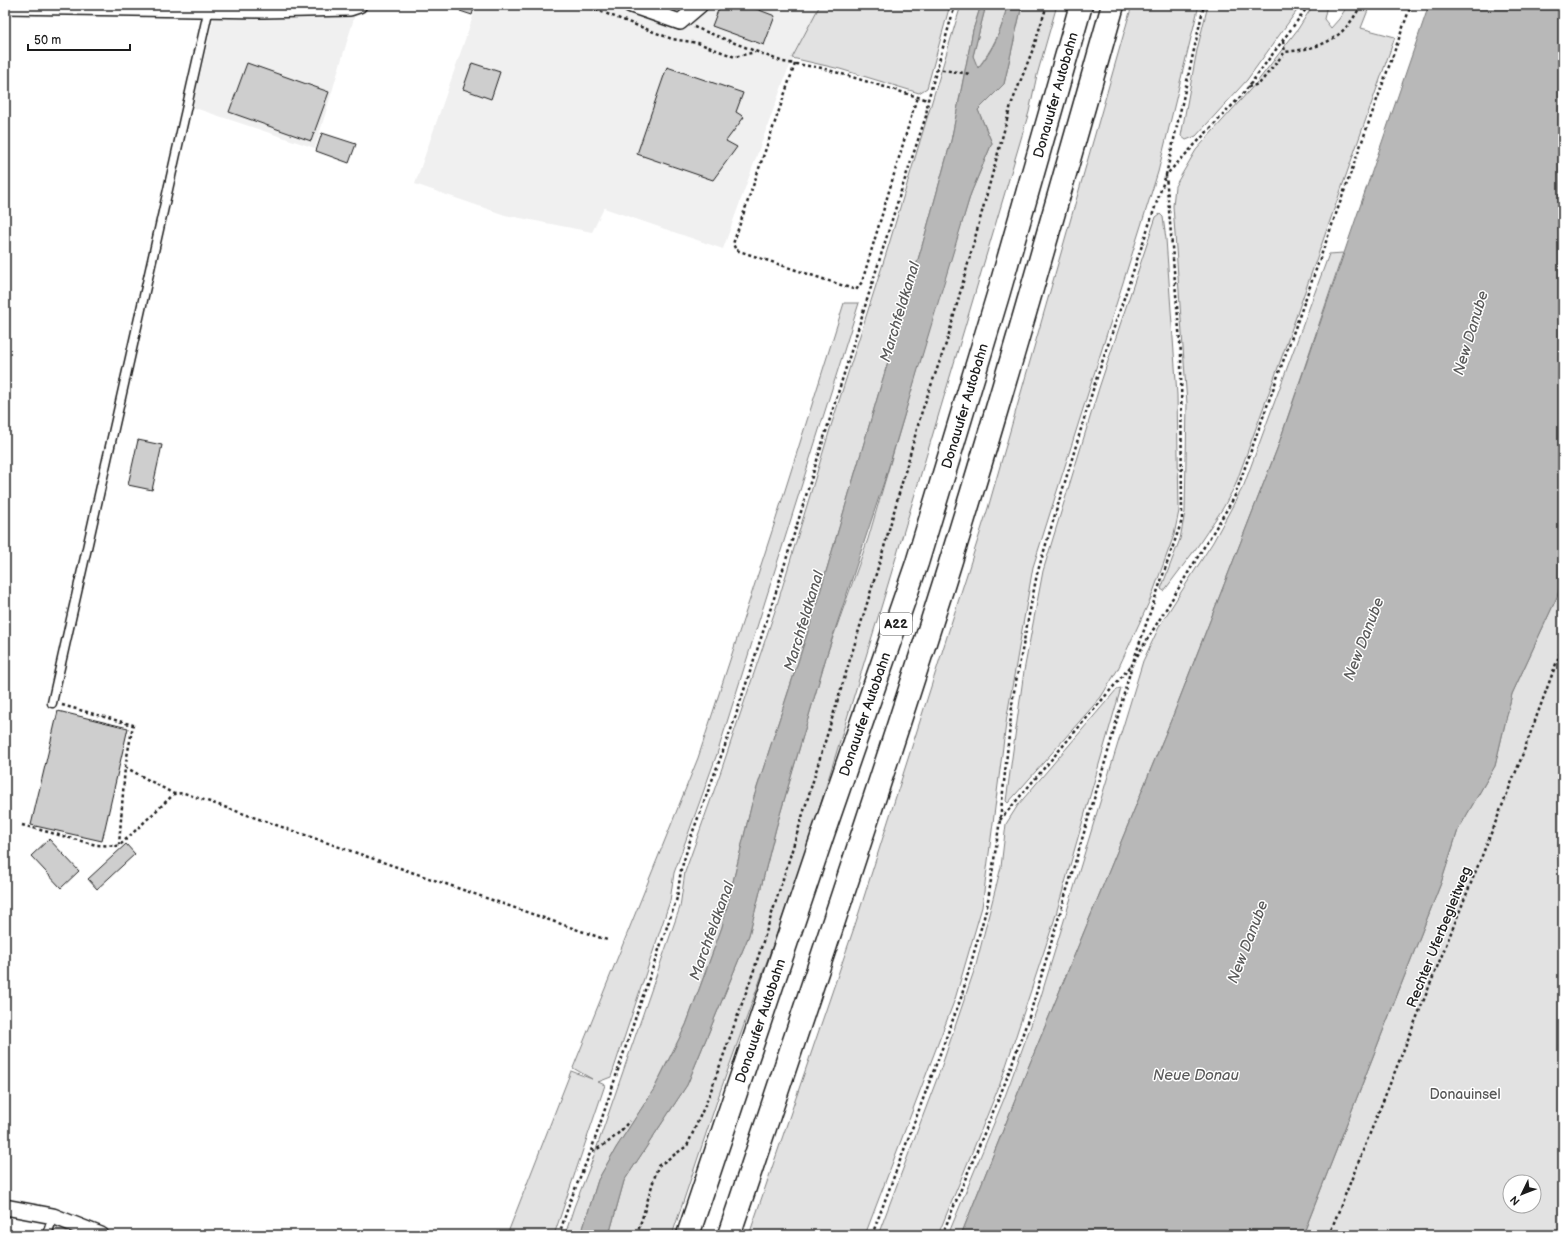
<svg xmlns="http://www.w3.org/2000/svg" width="1568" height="1240" font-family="'Balsamiq Sans',sans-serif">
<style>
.built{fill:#f0f0f0}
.green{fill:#e2e2e2;stroke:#7f7f7f;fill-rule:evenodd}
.water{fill:#b8b8b8;stroke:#7a7a7a}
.building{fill:#cecece;stroke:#1c1c1c}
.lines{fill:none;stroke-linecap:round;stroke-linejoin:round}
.service-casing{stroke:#1c1c1c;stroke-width:11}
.minor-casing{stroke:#1c1c1c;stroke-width:18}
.motorway-casing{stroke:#1c1c1c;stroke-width:25}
.path{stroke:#1c1c1c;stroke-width:2.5;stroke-dasharray:3 3;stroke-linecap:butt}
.service{stroke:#fff;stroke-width:8}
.minor{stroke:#fff;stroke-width:15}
.motorway{stroke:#fff;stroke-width:22}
.labels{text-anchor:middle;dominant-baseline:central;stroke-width:3;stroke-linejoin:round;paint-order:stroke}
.shield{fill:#fff;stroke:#606060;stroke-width:1}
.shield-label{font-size:13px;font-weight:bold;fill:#1c1c1c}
.street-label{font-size:14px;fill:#1c1c1c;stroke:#fff}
.park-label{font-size:14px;fill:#575757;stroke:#fff}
.water-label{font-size:15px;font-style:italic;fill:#5a5a5a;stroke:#fff}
</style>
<rect width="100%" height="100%" fill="#fff"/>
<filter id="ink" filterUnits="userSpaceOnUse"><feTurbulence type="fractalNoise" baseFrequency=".025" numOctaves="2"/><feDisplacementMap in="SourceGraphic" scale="8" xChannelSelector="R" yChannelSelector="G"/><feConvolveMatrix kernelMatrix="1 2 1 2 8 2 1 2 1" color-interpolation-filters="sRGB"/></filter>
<g filter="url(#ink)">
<!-- built -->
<path class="built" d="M217 5H358L315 148 192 107Z
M477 5H822L787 72 723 249 604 208 592 232 505 215 415 184Z"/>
<!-- green -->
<path class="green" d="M820 5H950L927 88 919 93 840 69 792 58Z
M961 5H981L973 30 951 141 922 246 813 616 752 803 722 927 686 1025 654 1089 616 1148 598 1180 581 1235H565L574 1207 591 1164 680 907 685 872 721 771 776 608 830 429 886 254Z
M986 5H1007C1003 29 992 50 977 69L973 56Z
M1022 5H1057L1037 75 1029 112 883 601 805 855 721 1089 672 1235H609L624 1181 687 1085 749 935 776 828 827 654 868 539 940 293 971 193 992 143 978 110 1004 84Z
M1132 5H1199L1158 172 1033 567 1007 716 982 907 955 999 865 1235H749L855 925 988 508Z
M1208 5H1301L1247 80 1196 136 1186 140 1181 136 1197 50Z
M1313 5H1327L1324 19 1331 28 1339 19 1348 5H1370L1361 28 1395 37 1280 362 1235 486 1223 508 1197 547 1164 591 1161 589 1180 539 1185 512 1187 404 1173 206 1175 186 1196 150 1257 82 1298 29Z
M1160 214 1163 217 1166 239 1177 395 1179 511 1174 535 1151 598 1118 669 1101 697 1008 803 1006 801 1024 671 1043 571 1099 388 1156 217Z
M1343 253 1277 449 1174 713 1028 1068 961 1235H948L1004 1099 1038 1006 1143 661 1160 625 1213 542 1244 485 1329 254Z
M844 303H859L717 754 674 873 670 901 611 1077 598 1082 605 1085 554 1235H507L571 1071 592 1079 573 1068 698 758 775 522Z
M1563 577V1235H1303L1441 883 1458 830 1495 766 1512 694 1557 597ZM1510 1182H1534V1206H1510Z
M1121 688 1054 921 1000 1084 938 1235H878L941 1068 976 965 1001 867 1006 824 1018 805 1117 689Z
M53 1216 101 1235H47Z"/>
<!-- water -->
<path class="water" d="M981 5H986L973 56 978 68C993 51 1003 28 1007 5H1022L1004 84 978 110 992 143 971 193 886 476 827 654 776 828 749 935 687 1085 624 1181 609 1235H581L598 1180 616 1148 654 1089 686 1025 722 927 752 803 813 616 922 246 951 141 973 30Z
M1429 5H1563V577L1557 597 1512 694 1495 766 1458 830 1441 883 1303 1235H961L1028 1068 1174 713 1277 449Z"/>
<!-- building -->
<path class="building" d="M462 5H475L472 15 460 11Z
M720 5H746L775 16 764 45 712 26Z
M247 63 329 92 311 141 229 112Z
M472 63 500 72 491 99 463 89Z
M667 67 743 93 736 112 744 117 726 141 737 147 713 180 637 154Z
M322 133 356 144 349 163 316 151Z
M138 440 162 445 152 490 128 485Z
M58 711 128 728 102 841 31 825Z
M49 839 79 871 61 888 31 856Z
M126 844 135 854 97 889 88 879Z"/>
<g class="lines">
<defs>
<path id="service" d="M52 703 209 8
M47 1235 53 1216"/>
<path id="minor" d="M631 5 680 22 700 5
M5 6 263 10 350 8 359 5
M5 1207 53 1216 101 1235"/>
<g id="motorway">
<path id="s1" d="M688 1235 824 831 917 563 998 295 1081 5"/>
<path d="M729 1235C802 1018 875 801 944 583 1004 391 1058 198 1113 5"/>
</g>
</defs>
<!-- service casing -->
<use href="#service" class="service-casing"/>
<!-- minor casing -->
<use href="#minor" class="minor-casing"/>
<!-- motorway casing -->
<use href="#motorway" class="motorway-casing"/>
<!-- path -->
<path class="path" d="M584 5 672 39 698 43 735 57 755 52
M694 27 783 62 822 68 928 100
M1283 41 1285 52
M795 64 733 244 736 250 856 290 862 282 917 97
M936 69 971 74
M1248 87 1259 84 1285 52C1322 48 1343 40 1361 5
M1134 661 1234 498 1411 5
M62 705 133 725 125 767 119 845
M125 767 174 794
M1000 820 1130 667
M22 825 96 845 119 846 174 794 184 793 607 940
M5 832 6 826
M592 1151C607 1145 619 1134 629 1121
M559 1235 570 1201 591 1151 637 1013 677 898 681 870 692 834 732 727 776 592 900 194 926 116 928 100 955 5
M637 1235 658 1166 687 1146 709 1096 754 970 789 860 883 551 922 411 947 341 1011 105 1033 49 1047 5
M872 1235 961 998 987 907 1000 820 1013 697 1037 574 1095 383 1166 175 1204 5
M942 1235 1005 1083 1030 1014 1108 752 1132 665 1182 520 1181 354 1166 175 1243 94 1309 5
M1329 1235 1519 764 1563 645
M1562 1235 1563 1231"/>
<!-- service -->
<use href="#service" class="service"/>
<!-- minor -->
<use href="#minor" class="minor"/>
<!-- motorway -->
<use href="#motorway" class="motorway"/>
</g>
</g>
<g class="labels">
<!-- shield labels -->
<rect class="shield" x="880" y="613" width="32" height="22" rx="3"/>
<g class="shield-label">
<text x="896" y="624">A22</text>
</g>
<!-- street labels -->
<g class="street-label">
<text stroke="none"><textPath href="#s1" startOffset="1198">Donauufer Autobahn</textPath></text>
<text stroke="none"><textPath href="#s1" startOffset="874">Donauufer Autobahn</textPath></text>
<text stroke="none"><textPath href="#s1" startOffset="550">Donauufer Autobahn</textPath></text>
<text transform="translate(1439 937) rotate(-68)">Rechter Uferbegleitweg</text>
<text stroke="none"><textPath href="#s1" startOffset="226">Donauufer Autobahn</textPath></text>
</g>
<!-- park labels -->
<g class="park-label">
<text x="1465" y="1094">Donauinsel</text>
</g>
<!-- water labels -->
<g class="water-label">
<text transform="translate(900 312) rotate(-73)">Marchfeldkanal</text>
<text transform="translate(1471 333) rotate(-73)">New Danube</text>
<text transform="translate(804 621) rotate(-73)">Marchfeldkanal</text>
<text transform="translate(1364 639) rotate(-69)">New Danube</text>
<text transform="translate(712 931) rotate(-70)">Marchfeldkanal</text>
<text transform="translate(1248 942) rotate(-69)">New Danube</text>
<text x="1196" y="1075">Neue Donau</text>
</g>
</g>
<!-- margin -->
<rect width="1568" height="1240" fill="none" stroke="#fff" stroke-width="20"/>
<rect x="10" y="10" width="1548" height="1220" fill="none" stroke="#1c1c1c" stroke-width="1.5" filter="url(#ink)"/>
<!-- north arrow -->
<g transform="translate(1522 1194) rotate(227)"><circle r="19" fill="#ffffff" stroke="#a4a4a4"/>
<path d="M0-3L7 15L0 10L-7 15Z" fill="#1c1c1c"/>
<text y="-6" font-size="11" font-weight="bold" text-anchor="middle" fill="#1c1c1c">N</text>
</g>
<!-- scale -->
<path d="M28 44v6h102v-6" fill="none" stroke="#1c1c1c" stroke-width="2"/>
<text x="34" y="44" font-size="12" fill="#1c1c1c" stroke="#ffffff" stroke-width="3" paint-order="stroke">50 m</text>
</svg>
